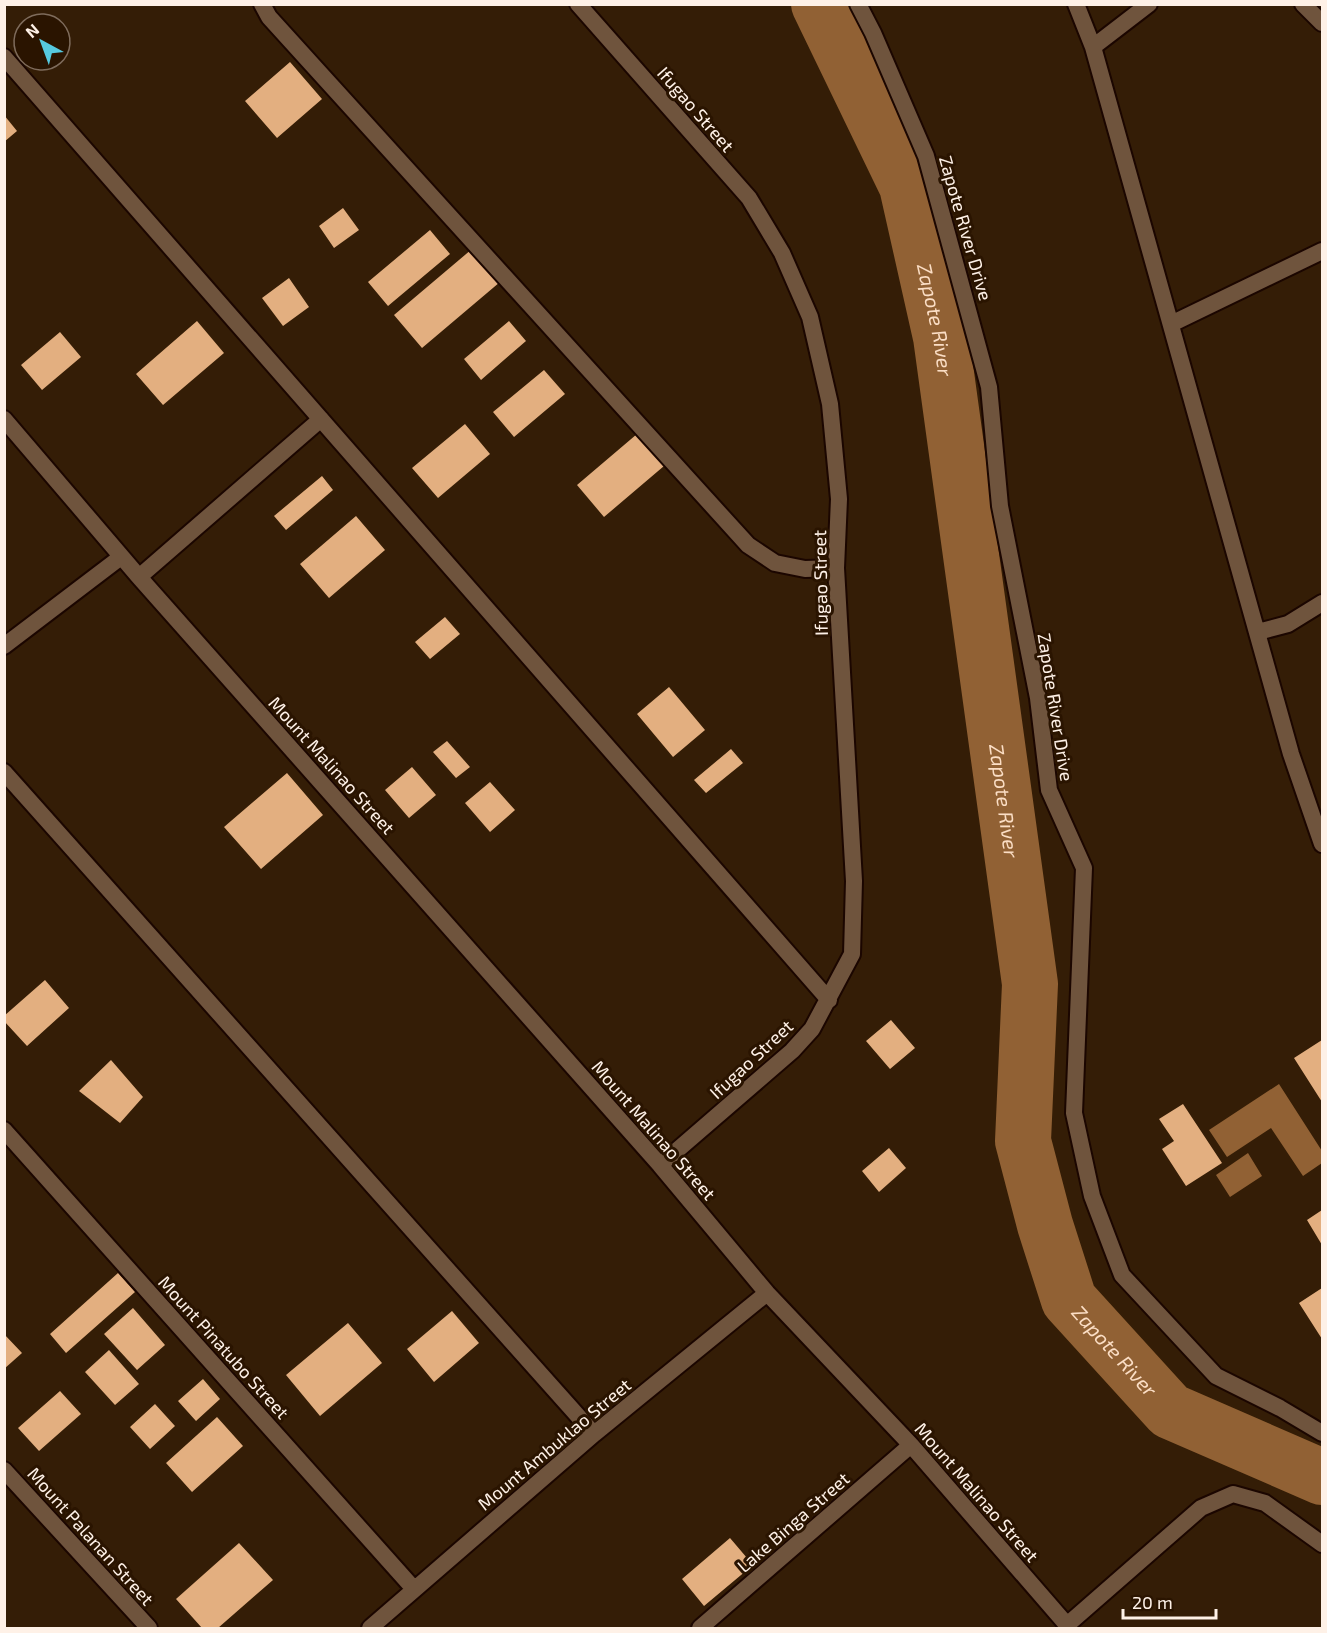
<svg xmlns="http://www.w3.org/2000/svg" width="1327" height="1633" font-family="'Exo 2',sans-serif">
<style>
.water{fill:#916134}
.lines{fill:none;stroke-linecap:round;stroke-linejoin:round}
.river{stroke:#916134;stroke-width:56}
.building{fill:#e3af80}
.minor-casing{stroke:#1b0600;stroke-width:20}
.tertiary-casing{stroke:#1b0600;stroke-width:20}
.minor{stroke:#6f543d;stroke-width:16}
.tertiary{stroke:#6f543d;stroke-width:16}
.labels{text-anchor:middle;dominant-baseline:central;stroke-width:6;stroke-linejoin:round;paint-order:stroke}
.street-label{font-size:18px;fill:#fef1e7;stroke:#2a1400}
.water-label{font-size:20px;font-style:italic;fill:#fbdec5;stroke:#2a1400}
</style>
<rect width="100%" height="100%" fill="#341d06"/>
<!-- water -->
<path class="water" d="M1279 1084 1322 1151V1163L1303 1176 1271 1128 1227 1157 1209 1130Z
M1248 1153 1262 1176 1230 1197 1216 1175Z"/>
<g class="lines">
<!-- river -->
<path class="river" id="s1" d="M819 4 907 186 941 337 1030 984 1023 1141 1045 1225 1069 1300 1170 1411 1322 1477"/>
</g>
<!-- building -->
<path class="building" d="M290 62 322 99 277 138 245 101Z
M4 115 17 131 4 142Z
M343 208 359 230 334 248 319 226Z
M430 230 450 254 388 306 368 282Z
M472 249 500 282 422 348 394 315Z
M289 278 309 307 283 326 262 298Z
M197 321 224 353 163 405 136 374Z
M509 321 526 341 481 380 464 359Z
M60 332 81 357 42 390 21 365Z
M544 370 565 394 514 437 493 412Z
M465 424 490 454 438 498 412 468Z
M637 434 664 466 604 517 577 485Z
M322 476 333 490 286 530 274 516Z
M356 516 385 550 329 598 300 564Z
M445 617 460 634 430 659 415 642Z
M669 687 705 730 673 757 637 714Z
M447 741 470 767 456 778 433 752Z
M731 749 743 763 706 793 694 780Z
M412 767 436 795 409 818 385 790Z
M287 773 323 815 261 869 224 827Z
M490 782 515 810 490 832 465 803Z
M45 980 69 1008 27 1046 4 1021V1016Z
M891 1020 915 1048 890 1069 866 1041Z
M1322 1040V1102L1294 1058Z
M111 1060 143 1097 120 1123 79 1091Z
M1183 1104 1222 1163 1186 1186 1162 1149 1174 1141 1159 1119Z
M889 1148 906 1168 879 1192 862 1171Z
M1322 1210V1245L1307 1220Z
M118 1273 135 1292 66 1353 50 1334Z
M1322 1288V1339L1299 1303Z
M133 1308 165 1345 137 1370 104 1334Z
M452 1311 479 1343 434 1382 407 1349Z
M348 1323 382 1363 320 1416 286 1375Z
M4 1334 22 1353 4 1369Z
M109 1350 139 1384 115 1405 85 1372Z
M203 1379 220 1399 196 1421 178 1401Z
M60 1391 81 1414 39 1451 18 1428Z
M155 1404 175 1426 150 1449 130 1427Z
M217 1417 243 1446 192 1492 166 1463Z
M730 1538 753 1565 704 1606 682 1579Z
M239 1543 273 1580 218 1628H202L176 1599Z"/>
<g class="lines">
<defs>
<path id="minor" d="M262 4 269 17 748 545 775 563 805 569 836 568
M578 4 749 198 782 253 810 317 830 404 839 499 836 568 854 881 852 954 812 1029 792 1051 660 1165
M1076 4 1093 47 1291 754 1322 844
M1303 4 1322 23
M1093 47 1149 4
M4 57 829 1000
M1171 324 1322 251
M4 419 139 577 660 1165 767 1293 911 1445 1067 1625 1201 1508 1233 1494 1265 1503 1322 1544
M139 577 321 419
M1258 632 1288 624 1322 603
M4 646 121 557
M4 772 594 1434
M4 1130 414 1589
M4 1470 149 1628
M370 1628 594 1434 767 1293
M700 1628 911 1445"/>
<path id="tertiary" d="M858 4 873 33 926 156 989 387 1000 506 1038 698 1049 790 1084 868 1074 1113 1092 1196 1122 1275 1216 1376 1280 1408 1322 1433"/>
</defs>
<!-- minor casing -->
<use href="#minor" class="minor-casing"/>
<!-- tertiary casing -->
<use href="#tertiary" class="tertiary-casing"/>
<!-- minor -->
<use href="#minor" class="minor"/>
<!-- tertiary -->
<use href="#tertiary" class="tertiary"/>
</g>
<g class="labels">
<!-- street labels -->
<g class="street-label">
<text transform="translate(696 109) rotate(49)">Ifugao Street</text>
<text transform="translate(966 228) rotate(74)">Zapote River Drive</text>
<text transform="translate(820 583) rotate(-91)">Ifugao Street</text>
<text transform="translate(1056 707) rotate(81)">Zapote River Drive</text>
<text transform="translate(332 765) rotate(48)">Mount Malinao Street</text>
<text transform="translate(751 1059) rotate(-43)">Ifugao Street</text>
<text transform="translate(654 1130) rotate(49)">Mount Malinao Street</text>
<text transform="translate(224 1347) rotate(48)">Mount Pinatubo Street</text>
<text transform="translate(554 1444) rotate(-40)">Mount Ambuklao Street</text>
<text transform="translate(977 1492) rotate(49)">Mount Malinao Street</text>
<text transform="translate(793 1522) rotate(-41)">Lake Binga Street</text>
<text transform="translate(91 1536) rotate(48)">Mount Palanan Street</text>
</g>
<!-- water labels -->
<g class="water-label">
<text stroke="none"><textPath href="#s1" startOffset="339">Zapote River</textPath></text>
<text stroke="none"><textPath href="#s1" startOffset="825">Zapote River</textPath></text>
<text stroke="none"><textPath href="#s1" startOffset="1401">Zapote River</textPath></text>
</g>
</g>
<!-- border -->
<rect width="1327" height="1633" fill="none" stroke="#fef1e7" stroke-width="12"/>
<!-- north arrow -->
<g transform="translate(42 42) rotate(319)"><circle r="28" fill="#2a1400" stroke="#7f6c5c" stroke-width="1.5"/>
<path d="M0-4.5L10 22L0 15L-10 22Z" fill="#56cae0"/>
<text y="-9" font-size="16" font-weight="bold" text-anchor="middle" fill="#fef1e7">N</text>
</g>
<!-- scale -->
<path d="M1123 1609v9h93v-9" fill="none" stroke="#fef1e7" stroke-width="3"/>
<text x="1132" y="1609" font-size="18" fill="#fef1e7" stroke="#2a1400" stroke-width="4.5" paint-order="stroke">20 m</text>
</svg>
